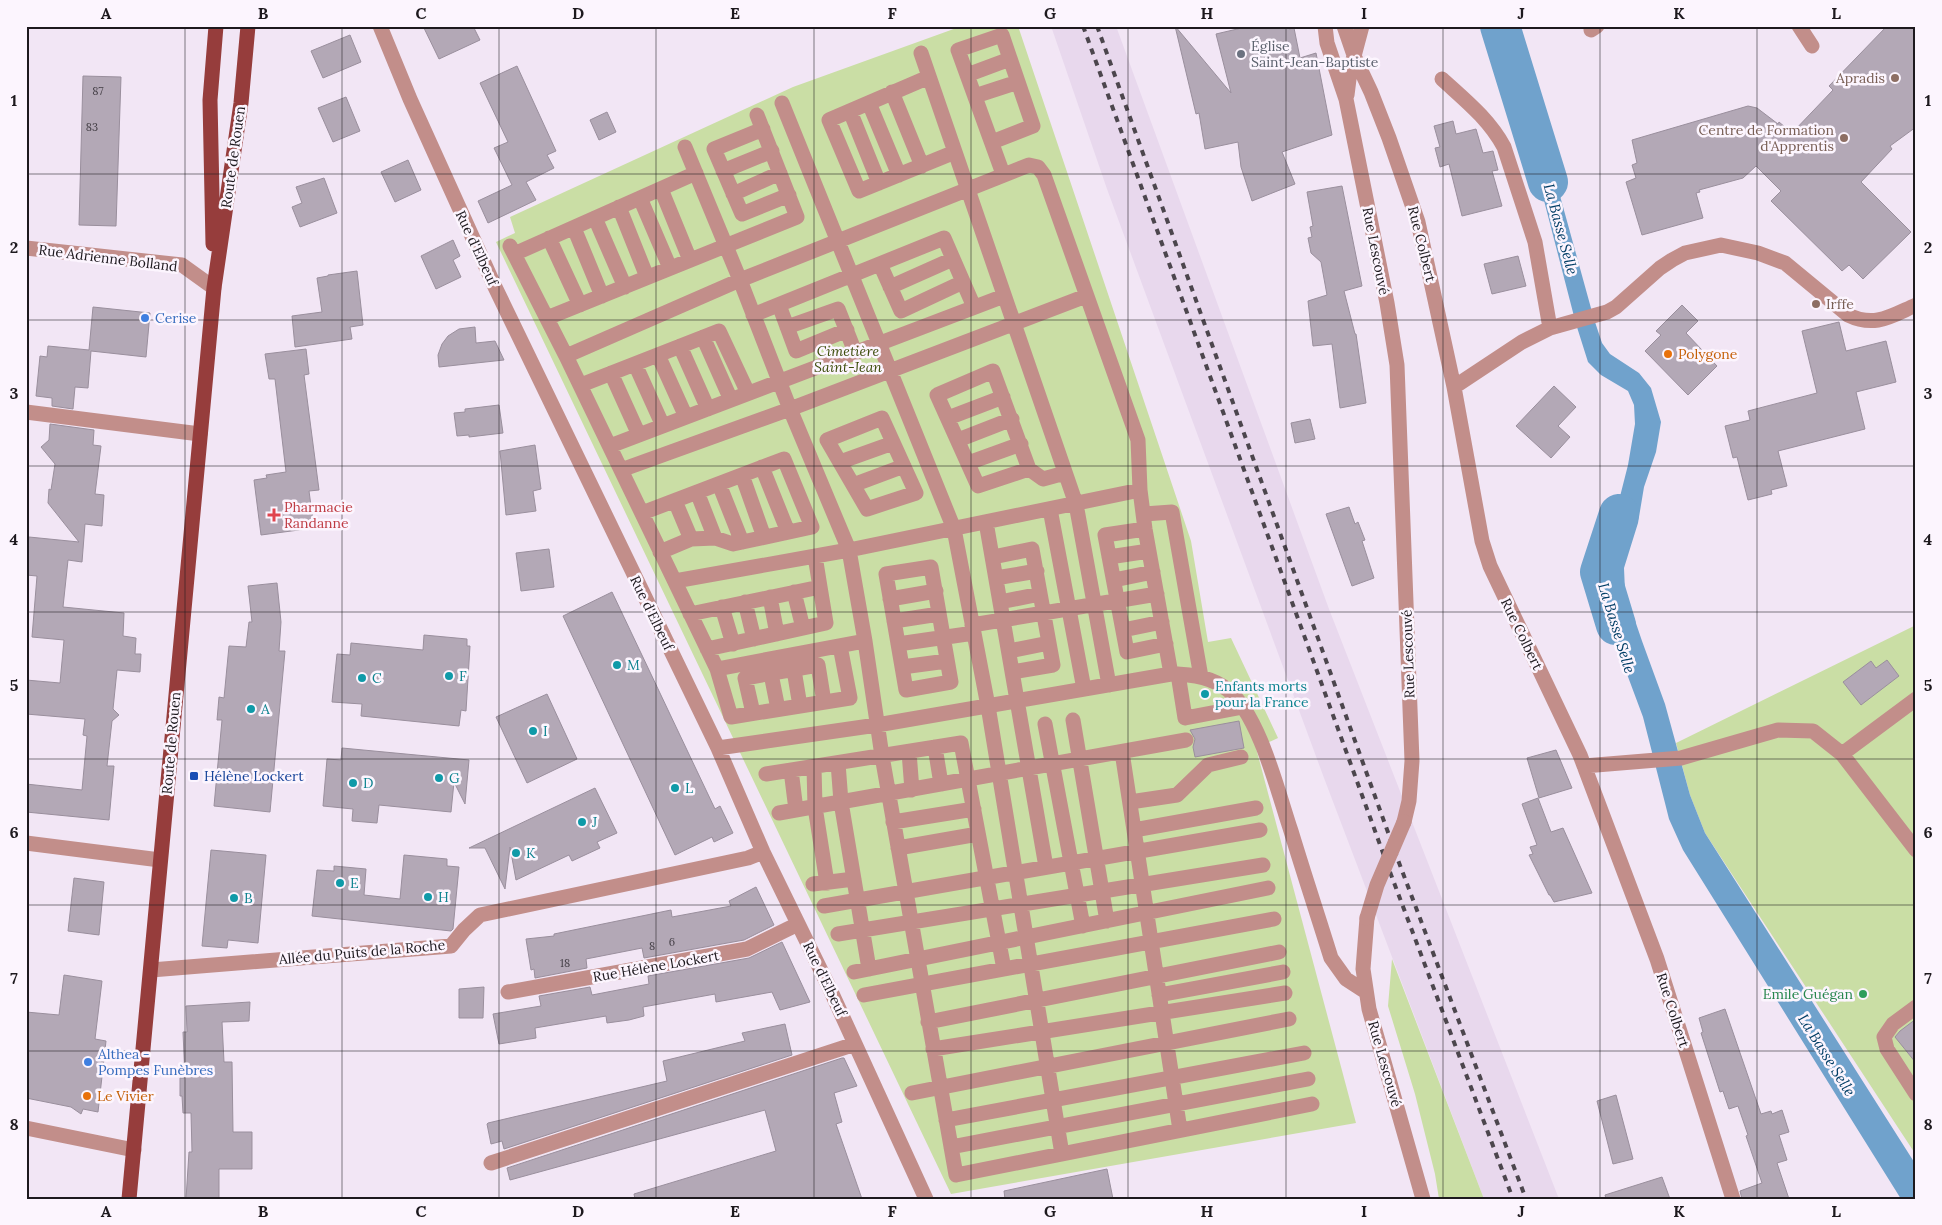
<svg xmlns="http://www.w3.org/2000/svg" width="1942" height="1225" font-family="Lora,serif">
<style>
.built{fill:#e8d8ed}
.green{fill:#cadea5}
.water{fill:#70a2cc}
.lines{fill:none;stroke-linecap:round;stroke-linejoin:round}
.river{stroke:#70a2cc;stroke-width:40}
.building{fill:#b3a8b6;stroke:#9a8f9d}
.minor{stroke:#c28e8a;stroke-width:15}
.major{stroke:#963d3c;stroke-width:15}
.rail{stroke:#4c464d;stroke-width:4;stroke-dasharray:6 6;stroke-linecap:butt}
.minor-bridge{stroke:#c28e8a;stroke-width:15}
.grid{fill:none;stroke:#1d191e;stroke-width:1;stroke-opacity:0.55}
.worship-dot{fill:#6b7280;stroke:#fcf5fe;stroke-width:2}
.education-dot{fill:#8d6e63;stroke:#fcf5fe;stroke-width:2}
.shop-dot{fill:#3f7fe0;stroke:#fcf5fe;stroke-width:2}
.food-dot{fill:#e8710a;stroke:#fcf5fe;stroke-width:2}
.health-dot{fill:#e0444e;stroke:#fcf5fe;stroke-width:2}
.culture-dot{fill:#0f9aa8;stroke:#fcf5fe;stroke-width:2}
.transit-dot{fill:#1a4fb4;stroke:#fcf5fe;stroke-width:2}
.leisure-dot{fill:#2e9e5b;stroke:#fcf5fe;stroke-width:2}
.labels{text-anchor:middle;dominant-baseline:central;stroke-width:5;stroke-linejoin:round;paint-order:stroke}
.number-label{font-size:11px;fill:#423d44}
.worship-label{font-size:14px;fill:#5b616d;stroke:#fcf5fe;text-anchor:start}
.education-label{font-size:14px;fill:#785e54;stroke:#fcf5fe;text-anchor:end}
.street-label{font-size:14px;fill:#1d191e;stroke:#fcf5fe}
.shop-label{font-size:14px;fill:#366cbe;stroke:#fcf5fe;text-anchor:start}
.park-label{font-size:14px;font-style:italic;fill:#3c4d0b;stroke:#fcf5fe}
.food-label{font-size:14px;fill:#c56008;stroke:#fcf5fe;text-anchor:start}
.health-label{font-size:14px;fill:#be3a42;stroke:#fcf5fe;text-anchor:start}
.culture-label{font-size:14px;fill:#0d838f;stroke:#fcf5fe;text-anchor:start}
.transit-label{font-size:14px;fill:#164399;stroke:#fcf5fe;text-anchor:start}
.leisure-label{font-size:14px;fill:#27864d;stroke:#fcf5fe;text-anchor:end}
.water-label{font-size:15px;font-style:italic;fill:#003d65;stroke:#fcf5fe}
.neatline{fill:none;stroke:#1d191e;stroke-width:2}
.grid-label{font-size:16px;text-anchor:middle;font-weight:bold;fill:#1d191e}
</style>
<rect width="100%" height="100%" fill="#f2e6f5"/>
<!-- built -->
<path class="built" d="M1051 26H1116L1329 609 1559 1199H1484L1324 778 1107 189Z"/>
<!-- green -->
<path class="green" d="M962 26H1018L1191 541 1208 642 1231 638 1278 738 1256 748 1356 1123 951 1194 496 242 515 233 510 217 793 87Z
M1916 625V1155L1705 833 1690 795 1676 743Z
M1392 959 1484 1199H1439L1435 1174 1415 1094 1388 1006Z"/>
<!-- water -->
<path class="water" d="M1541 127 1594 319 1602 343 1610 354 1639 373 1651 388 1661 422 1656 452 1644 487 1638 523 1624 568 1625 591 1642 641 1665 704 1690 795 1705 833 1916 1165V1199H1901L1683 850 1669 819 1665 803 1643 717 1596 591 1628 465 1635 424 1634 405 1628 391 1601 375 1588 362 1576 324 1526 131Z"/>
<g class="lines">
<!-- river -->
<path class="river" d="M1500 26 1548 182
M1616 625 1600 572 1619 514"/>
</g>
<!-- building -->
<path class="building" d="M423 26H473L480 40 439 59Z
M1175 26 1231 93 1216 34 1250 26H1287L1289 29 1294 28 1300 58 1316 53 1332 135 1282 152 1295 184 1252 201 1241 167 1238 142 1205 149 1199 113 1196 114Z
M1887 26H1916V127L1890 146 1892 149 1861 182 1911 232 1863 279 1849 265 1842 271 1771 201 1781 191 1756 166 1743 178 1699 190 1700 192 1696 193 1703 218 1642 235 1626 182 1636 178 1632 165 1637 163 1632 140 1748 106 1757 108 1778 124 1779 122 1792 133 1833 90 1829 86Z
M350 35 361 62 323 78 311 51Z
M517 66 556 151 547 155 554 168 526 182 536 200 488 223 478 201 512 185 494 148 508 142 480 83Z
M83 76 121 77 116 226 79 225Z
M346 97 360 131 333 142 318 108Z
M607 112 616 132 599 140 590 120Z
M1453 121 1456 134 1476 129 1483 153 1493 151 1498 170 1492 171 1502 206 1462 216 1449 164 1440 167 1435 148 1440 147 1434 126Z
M408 160 421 190 395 202 381 172Z
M324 178 337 213 300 227 292 207 302 203 296 187Z
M1342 186 1362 286 1344 291 1355 334H1356L1366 403 1340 408 1332 344 1313 346 1308 301 1327 295 1321 262 1311 253 1308 238 1312 237 1310 227 1313 226 1307 192Z
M453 240 460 256 453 260 461 277 436 289 421 256Z
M1518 256 1526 286 1492 294 1484 264Z
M357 271 363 325 350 327 352 339 295 347 292 316 322 312 317 278 328 276V275Z
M1682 305 1698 321 1686 333 1717 366 1688 395 1645 351 1661 335 1656 331Z
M93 307 150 313 146 357 91 351 88 388 75 387 73 409 52 406V398L36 396 40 356 47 357 48 346 89 350Z
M1839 322 1846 351 1886 341 1896 382 1856 392 1865 429 1778 451 1787 486 1771 490 1772 494 1748 500 1737 457 1733 458 1725 426 1750 420 1748 411 1817 393 1802 331Z
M475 327 476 343 495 341 504 360 439 367 438 355 442 344 448 336 459 329Z
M306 349 309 374 304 375 319 490 309 491 314 528 261 535 254 480 267 478 266 475 286 472 275 379H269L265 354Z
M1554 386 1576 407 1558 426 1570 437 1551 458 1516 426Z
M499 405 503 433 469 437V435L457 436 454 413 465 412V409Z
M1310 419 1315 439 1295 443 1291 423Z
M50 424 94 430 93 445 101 446 95 494 104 495 102 526 85 524 82 562 68 560 63 607 124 613 123 636 136 638 135 654H141L140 672 117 670 113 709 119 715 112 721 107 766H114L109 820 26 812V784L82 790 87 736 83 735 85 719 26 714V680L60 683 64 640 32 637 37 576 26 575V544H28L29 537 79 542 48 503 49 489 51 490 55 464 41 447 49 440Z
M535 445 541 489 533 491 536 511 506 515 500 451Z
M1349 507 1355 524 1358 522 1365 540 1362 541 1374 578 1352 586 1326 514Z
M549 549 554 587 521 591 516 553Z
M277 583 281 622 279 651H285L270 812 214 806 222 720H217L219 697 224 698 229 646 246 647 249 622H252L248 586Z
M612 592 715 809 720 806 733 833 714 842 712 837 675 855 563 616Z
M424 635 467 639V646H470L466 711 461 710 459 726 361 716 362 704 332 702 337 654 350 655 351 643 423 650Z
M1887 660 1899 676 1861 705 1843 682 1871 661 1876 668Z
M547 694 577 759 527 783 496 717Z
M1239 721 1244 748 1195 757 1193 747 1195 739 1190 730Z
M342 748 469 760 465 804 454 782 451 812 379 805 377 823 352 821 353 809 323 806 327 759 341 760Z
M1556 750 1572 788 1539 798 1527 758Z
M595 788 617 833 597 842 600 848 572 861 569 855 516 880 510 847 505 889 485 848H469Z
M1538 798 1551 832 1563 828 1592 893 1554 902 1550 895H1549L1529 855 1533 854 1530 847 1537 845 1522 804Z
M211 850 266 855 258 943 228 940 227 948 202 946Z
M404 855 447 859V866L459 867 453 929 451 931 312 916 317 870 334 871V866L366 869 364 895 400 899Z
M74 878 104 882 99 935 68 931Z
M756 887 774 925 744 940 644 958 642 948 586 959 587 968 535 978 534 969 531 970 526 939 554 936V934L671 910 672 917 731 906 729 901Z
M782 942 810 1002 780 1010 772 992 716 1002 715 994 643 1007 644 1016 629 1020 607 1023 606 1016 535 1028 536 1038 499 1044 493 1014 541 1006 539 996 590 987 592 995 649 984 648 976 749 958Z
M64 975 102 981 95 1039 106 1041 98 1112 83 1109 81 1114 71 1107 26 1098V1012L59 1015Z
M484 987 483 1018H459V989Z
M250 1002 249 1021 222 1022 224 1062H232L233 1132H252V1169H219V1199H186L189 1152H192L191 1113H183L182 1096H180V1078H185L183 1032H187L186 1006Z
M1725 1009 1761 1114 1771 1111 1772 1114 1782 1110 1789 1132 1779 1135 1787 1160 1777 1163 1789 1199H1742L1740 1191 1762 1183 1746 1136 1748 1135 1738 1106 1729 1109 1723 1091 1720 1092 1701 1033 1703 1032 1699 1018Z
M1916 1019V1063L1895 1037 1900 1031Z
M785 1024 792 1055 504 1149 502 1141 491 1144 487 1124 488 1123 667 1081 663 1061 745 1041 742 1033Z
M842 1058H844L857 1086 834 1093 842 1122 836 1124 862 1199H635L634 1194 776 1151 765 1110 510 1180 507 1168Z
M1616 1095 1633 1159 1613 1164 1597 1101Z
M1107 1169 1113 1199H1005L1004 1191Z
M1662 1177 1670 1199H1606L1605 1195Z"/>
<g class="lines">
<!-- minor -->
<path class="minor" d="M380 26 410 99 495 287 718 748 763 852 829 987 926 1199
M1325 26 1327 43 1346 99 1387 303 1397 365 1412 761 1409 801 1404 822
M1344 26 1355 58 1371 92 1389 138 1418 222 1454 387 1482 541 1490 566 1580 755 1657 959 1733 1199
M1799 26 1812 46
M1591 30 1597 26
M921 53 1076 504 1109 685
M967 75 1010 59
M929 77 829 120 859 191 955 152
M1442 79C1465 100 1489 119 1504 147L1535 242 1550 328
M892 92 922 166
M1347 95 1350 71 1362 26
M975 96 1018 82
M782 103 954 529 988 706 1062 1154
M869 103 899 175
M850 111 879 183
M763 129 714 149 742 214 789 195
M992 142 1033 126 1002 35 958 50 1003 174
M685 147 740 280 790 409 849 550 865 641 882 756 956 1175 1312 1104
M723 171 772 151
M661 189 690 260
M733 194 780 173
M640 198 670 268
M619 207 647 277
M595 218 625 287
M574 228 602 296
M549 238 580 305
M510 246 566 356
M26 248 182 265 214 288
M514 254 696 173
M880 264 901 311 963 282
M890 287 953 259
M779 305 796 351 847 330
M753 315 944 238 974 307
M547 318 797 217 757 115
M787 327 838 309 855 352
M703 337 731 400
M680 346 708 409
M658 355 686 417
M635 364 663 426
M611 373 639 435
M581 385 719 331 748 393
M1454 387 1522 342 1550 328 1607 312 1616 307 1660 268 1672 260 1685 253 1721 245 1758 253 1785 263 1848 315C1875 328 1891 316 1916 305
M26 412 200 434
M882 418 916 493 867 509 827 440Z
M948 418 1003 397
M958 440 1012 419
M610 446 1004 296
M840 462 893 443
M968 463 1021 444
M762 467 788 532
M1029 469 978 486 937 395 993 371 1029 469 1043 479 1065 473
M621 470 790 409 1086 296
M742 475 764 537
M719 484 742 542
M853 485 904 466
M697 492 715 538
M675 501 691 539
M1050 509 1084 689
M642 513 784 459 812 527 733 544 715 538 691 539 660 552
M1144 514 1172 512 1201 677
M986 522 1046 867
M1145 529 1105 535 1127 652 1166 644
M815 556 820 587
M993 557 1032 549 1053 665 1013 672
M1109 557 1149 551
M931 567 951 682 906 690 886 574Z
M996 578 1037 571
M1114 580 1153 572
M675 581 849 550 1140 490
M794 592 803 628
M770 597 777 634
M890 599 936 591
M745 602 754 639
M1000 602 1040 594
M722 607 733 644
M690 614 820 587 826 623 707 649
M894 621 939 614
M972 625 1157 594
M1123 630 1162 622
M865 641 717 669 566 356 740 280 1029 165 1038 167 1044 175 1138 440 1140 490 1145 529 1171 674
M898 644 974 633
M1009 651 1049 643
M902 667 947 661
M717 669 731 717 850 698 840 646
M794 670 800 706
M771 674 778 709
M1178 674 1185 718 1243 707
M753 713 745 678 818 665 824 702
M1073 720 1107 921
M1045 724 1083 926
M935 747 941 784
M718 748 877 725 1171 674C1191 674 1212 677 1228 690 1260 716 1278 793 1291 831 1304 874 1318 916 1331 958L1346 979 1366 992
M909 752 912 790
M1122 752 1180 1130
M1842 754 1916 699
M838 763 841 802 869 969
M1584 766 1681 758 1778 730 1813 731 1842 754 1916 850
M814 767 815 807 827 883
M791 770 796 810
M766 774 961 743 1004 969
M1130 802 1177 795 1208 765 1241 757
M779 813 1186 740
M893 822 974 809
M1134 830 1256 808
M26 843 160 860
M898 848 978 834
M813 884 854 879
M824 906 1260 830
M1367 918 1363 969 1369 1009 1423 1199
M838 934 1263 865
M151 970 451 946 464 930 480 915 748 858 763 852
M854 972 1268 888
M508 992 747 949 798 924
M864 995 1274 919
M1159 995 1283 972
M1916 1007 1893 1024 1884 1037 1887 1049 1916 1094
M928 1022 1279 952
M933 1049 1285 993
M912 1093 1289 1019
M946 1120 1304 1053
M26 1128 134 1150
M951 1147 1308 1079
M491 1163 855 1044"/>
<!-- major -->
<path class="major" d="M213 244 210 100 216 26
M129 1199 214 288 241 103 248 26"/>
<!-- rail -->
<path class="rail" d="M1083 26 1387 864 1513 1199
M1097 26 1398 860 1526 1199"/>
<!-- minor-bridge -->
<path class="minor-bridge" d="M1367 918 1377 885 1404 822"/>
</g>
<!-- grid -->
<path class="grid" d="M185 26V1199M342 26V1199M499 26V1199M656 26V1199M814 26V1199M971 26V1199M1128 26V1199M1286 26V1199M1443 26V1199M1600 26V1199M1757 26V1199M26 174H1916M26 320H1916M26 466H1916M26 612H1916M26 759H1916M26 905H1916M26 1051H1916"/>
<!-- markers -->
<circle class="worship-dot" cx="1241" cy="54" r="5"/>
<g class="education-dot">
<circle cx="1895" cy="78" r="5"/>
<circle cx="1844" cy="138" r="5"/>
<circle cx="1816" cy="304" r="5"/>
</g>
<g class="shop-dot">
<circle cx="145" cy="318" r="5"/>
<circle cx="88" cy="1062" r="5"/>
</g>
<g class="food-dot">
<circle cx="1668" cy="354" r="5"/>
<circle cx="87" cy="1096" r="5"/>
</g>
<path class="health-dot" d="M271.5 507.5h5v5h5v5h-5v5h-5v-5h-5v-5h5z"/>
<g class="culture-dot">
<circle cx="617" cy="665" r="5"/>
<circle cx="449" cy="676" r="5"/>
<circle cx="362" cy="678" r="5"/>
<circle cx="1205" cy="694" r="5"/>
<circle cx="251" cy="709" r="5"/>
<circle cx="533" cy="731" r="5"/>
<circle cx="439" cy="778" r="5"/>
<circle cx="353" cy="783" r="5"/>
<circle cx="675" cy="788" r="5"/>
<circle cx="582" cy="822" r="5"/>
<circle cx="516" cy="853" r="5"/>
<circle cx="340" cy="883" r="5"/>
<circle cx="428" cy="897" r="5"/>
<circle cx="234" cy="898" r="5"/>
</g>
<rect class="transit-dot" x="189" y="771" width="10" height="10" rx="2.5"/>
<circle class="leisure-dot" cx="1863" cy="994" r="5"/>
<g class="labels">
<!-- number labels -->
<g class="number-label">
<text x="98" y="91">87</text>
<text x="92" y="127">83</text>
<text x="672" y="942">6</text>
<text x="652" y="946">8</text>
<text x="565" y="963">18</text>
</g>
<!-- worship labels -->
<g class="worship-label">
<text x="1251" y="46">Église<tspan x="1251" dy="16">Saint-Jean-Baptiste</tspan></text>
</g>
<!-- education labels -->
<g class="education-label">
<text x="1885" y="78">Apradis</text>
<text x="1834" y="130">Centre de Formation<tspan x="1834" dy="16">d'Apprentis</tspan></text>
<text x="1826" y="304" text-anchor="start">Irffe</text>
</g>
<!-- street labels -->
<g class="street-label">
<text transform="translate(233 157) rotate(-82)">Route de Rouen</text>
<text transform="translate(1422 244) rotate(76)">Rue Colbert</text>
<text transform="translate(477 248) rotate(65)">Rue d'Elbeuf</text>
<text transform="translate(1376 251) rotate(79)">Rue Lescouvé</text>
<text transform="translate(108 258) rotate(7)">Rue Adrienne Bolland</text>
<text transform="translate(652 613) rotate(64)">Rue d'Elbeuf</text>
<text transform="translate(1522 634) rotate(64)">Rue Colbert</text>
<text transform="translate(1408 654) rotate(-92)">Rue Lescouvé</text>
<text transform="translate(171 743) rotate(-85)">Route de Rouen</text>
<text transform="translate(362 952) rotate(-5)">Allée du Puits de la Roche</text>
<text transform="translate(656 966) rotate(-10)">Rue Hélène Lockert</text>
<text transform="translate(825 979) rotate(64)">Rue d'Elbeuf</text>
<text transform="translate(1673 1010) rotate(72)">Rue Colbert</text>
<text transform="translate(1385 1064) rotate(74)">Rue Lescouvé</text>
</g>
<!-- shop labels -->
<g class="shop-label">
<text x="155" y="318">Cerise</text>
<text x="98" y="1054">Althea -<tspan x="98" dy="16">Pompes Funèbres</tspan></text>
</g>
<!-- park labels -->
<g class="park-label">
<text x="848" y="351">Cimetière<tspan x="848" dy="16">Saint-Jean</tspan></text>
</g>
<!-- food labels -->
<g class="food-label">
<text x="1678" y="354">Polygone</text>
<text x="97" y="1096">Le Vivier</text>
</g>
<!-- health labels -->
<g class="health-label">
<text x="284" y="507">Pharmacie<tspan x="284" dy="16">Randanne</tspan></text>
</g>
<!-- culture labels -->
<g class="culture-label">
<text x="627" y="665">M</text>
<text x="459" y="676">F</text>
<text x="372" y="678">C</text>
<text x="1215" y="686">Enfants morts<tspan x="1215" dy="16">pour la France</tspan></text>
<text x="261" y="709">A</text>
<text x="543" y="731">I</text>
<text x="449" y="778">G</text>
<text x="363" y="783">D</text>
<text x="685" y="788">L</text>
<text x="592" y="822">J</text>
<text x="526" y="853">K</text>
<text x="350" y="883">E</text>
<text x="438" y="897">H</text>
<text x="244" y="898">B</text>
</g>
<!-- transit labels -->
<g class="transit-label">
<text x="204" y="776">Hélène Lockert</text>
</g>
<!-- leisure labels -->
<g class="leisure-label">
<text x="1853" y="994">Emile Guégan</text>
</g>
<!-- water labels -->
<g class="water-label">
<text transform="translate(1561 229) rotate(75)">La Basse Selle</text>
<text transform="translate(1617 628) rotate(73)">La Basse Selle</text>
<text transform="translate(1827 1055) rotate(58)">La Basse Selle</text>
</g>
</g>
<!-- border -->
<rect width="1942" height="1225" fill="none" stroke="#fcf5fe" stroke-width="55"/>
<rect x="28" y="28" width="1886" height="1170" class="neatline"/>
<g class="grid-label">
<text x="106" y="19">A</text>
<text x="263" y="19">B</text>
<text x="421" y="19">C</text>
<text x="578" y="19">D</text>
<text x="735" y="19">E</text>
<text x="892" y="19">F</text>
<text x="1050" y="19">G</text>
<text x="1207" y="19">H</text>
<text x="1364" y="19">I</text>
<text x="1521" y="19">J</text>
<text x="1679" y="19">K</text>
<text x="1836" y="19">L</text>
<text x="14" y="106">1</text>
<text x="1928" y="106">1</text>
<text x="14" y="253">2</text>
<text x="1928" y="253">2</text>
<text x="14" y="399">3</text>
<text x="1928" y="399">3</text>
<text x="14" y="545">4</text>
<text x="1928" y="545">4</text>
<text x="14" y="691">5</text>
<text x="1928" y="691">5</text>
<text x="14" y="838">6</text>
<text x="1928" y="838">6</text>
<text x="14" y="984">7</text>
<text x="1928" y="984">7</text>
<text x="14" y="1130">8</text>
<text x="1928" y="1130">8</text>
<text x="106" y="1217">A</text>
<text x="263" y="1217">B</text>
<text x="421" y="1217">C</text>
<text x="578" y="1217">D</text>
<text x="735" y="1217">E</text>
<text x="892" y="1217">F</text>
<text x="1050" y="1217">G</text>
<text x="1207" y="1217">H</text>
<text x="1364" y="1217">I</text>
<text x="1521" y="1217">J</text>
<text x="1679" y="1217">K</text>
<text x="1836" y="1217">L</text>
</g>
</svg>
